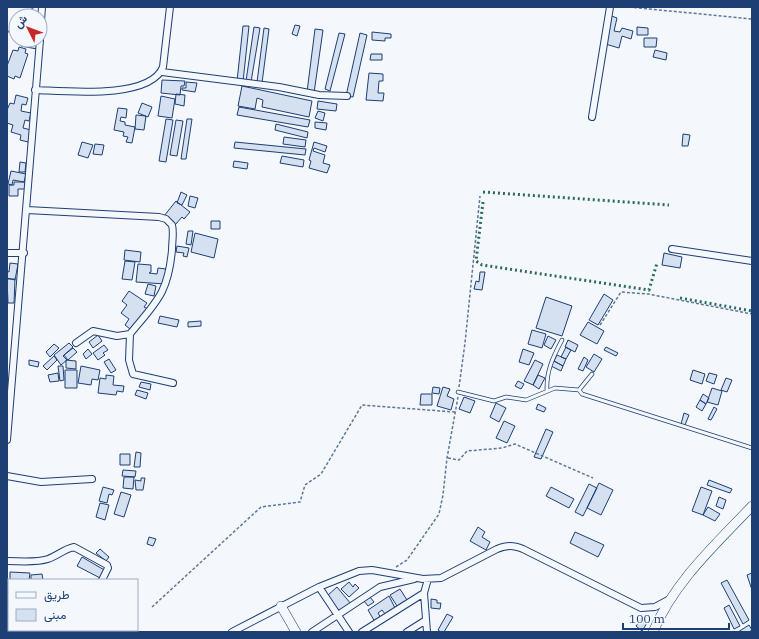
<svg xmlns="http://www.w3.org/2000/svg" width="759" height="639" font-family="'IBM Plex Serif',Vazirmatn,serif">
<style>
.building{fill:#d5e0f0;stroke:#1d3f73}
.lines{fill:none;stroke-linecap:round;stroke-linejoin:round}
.lane-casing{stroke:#1d3f73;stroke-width:4.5}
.street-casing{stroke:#1d3f73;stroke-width:8}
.secondary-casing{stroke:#1d3f73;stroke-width:10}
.path{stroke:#5e769c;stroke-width:1.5;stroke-dasharray:3 2;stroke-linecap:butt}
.lane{stroke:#f4f7fb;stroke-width:3}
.street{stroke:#f4f7fb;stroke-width:6}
.secondary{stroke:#f4f7fb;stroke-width:9}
.hedge{stroke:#2c6c60;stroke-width:3;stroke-dasharray:2 3;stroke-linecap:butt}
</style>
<rect width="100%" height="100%" fill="#f4f7fb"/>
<!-- building -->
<path class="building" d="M609 15 617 18 614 31 620 32 622 28 633 31 631 39 622 36 619 48 602 43Z
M295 25 300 26 297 36 292 34Z
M243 26H249L243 82 237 81Z
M254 27 260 28 251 82 246 81Z
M637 27 648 28V35H637Z
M264 28 269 29 262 83 257 82Z
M315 29 323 30 314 93 307 92Z
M372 32 391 34V38H385V41L372 40Z
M339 33 345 34 330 91 325 89Z
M360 33 367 35 353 97 346 96Z
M644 38H657L656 47H644Z
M27 40H38L37 49 21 46 22 41 27 42Z
M19 47 26 49 25 53 28 54 20 78 15 76 14 79 7 76V66L13 50 18 51Z
M655 50 667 53 666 60 653 57Z
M371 54H382V60H370Z
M369 73 383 74V81H379L378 93H384L383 101 366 100Z
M162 80 185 81 184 86H181L180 95 161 93Z
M186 82 197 83 195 92 182 90V88H186Z
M242 86 312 101 309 117 262 107 263 100 257 98 255 109 238 106Z
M176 94 185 95 184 106 175 104Z
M16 95 28 98 26 105 22 104 21 111 31 113 29 121 25 120 23 128 31 130 28 142 20 140 21 135 11 132 13 125 7 123V110L10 103 14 104Z
M161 96 175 99 172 118 158 116Z
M318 101 337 104 336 111 317 109Z
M142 103 152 107 148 117 138 113Z
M239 107 310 120 308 127 237 115Z
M118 108 127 109 126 118 121 117 120 121 125 122V125L135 127 132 143 126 142 128 137 123 136 124 132 114 130Z
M318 111 325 113 323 121 315 118Z
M136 115 146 116 144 130 135 129Z
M166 119 173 120 166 162 159 161Z
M187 119H192L186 159H181Z
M176 120 183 121 177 156 170 155Z
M315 122 327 123 326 130 315 128Z
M276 124 308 132 307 138 275 130Z
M683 134 690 135 688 146H682Z
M284 137 306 140 305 147 283 144Z
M82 142 93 145 88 158 78 155Z
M235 142 306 149 305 155 234 148Z
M314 142 327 146 325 152 314 148 313 151 325 155 323 163 330 165 327 173 309 168 311 161 309 160Z
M95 144 104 145 102 155 93 154Z
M282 156 304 160 303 167 280 163Z
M234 161 248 163 247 169 233 167Z
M20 162 26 163 25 172H19Z
M11 171 26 174 24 182 13 180 12 185 8 184Z
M14 182H25V189H18V196H9V185H14Z
M181 192 187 195 182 205 177 203Z
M190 196 198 198 195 208 188 206Z
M176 201 190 212 184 219 182 217 175 225 164 216Z
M211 221H220V229H211Z
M188 231H193L191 245 186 244Z
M195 233 218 239 214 258 191 252Z
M177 246 189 248 187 257 183 256 184 253 176 252Z
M125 250 141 252 140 262 124 260Z
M664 253 682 257 680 268 662 265Z
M125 261 135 262 132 280 122 279Z
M10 263 18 264 15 280 7 278V271L9 272Z
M138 264 151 265V272L149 273 157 274 158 268 166 269 165 284 136 282Z
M480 272H485L482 290 474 289 476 281 479 282Z
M7 279H15L14 303H8Z
M148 284 156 286 154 296 145 294Z
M129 291 147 303 144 307 148 309 135 326 133 325 130 329 125 325 129 319 121 313 127 305 122 301Z
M604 294 613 300 598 325 589 320Z
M546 297 572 306 562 336 536 328Z
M160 316 179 320 177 327 158 323Z
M201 321V326L188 327V322Z
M588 322 604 331 597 344 580 335Z
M532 330 546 334 542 348 528 344Z
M98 335 102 341 93 348 89 342Z
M548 336 556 340 551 349 544 345Z
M568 340 578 345 575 352 565 347Z
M69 343 73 347 63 356 67 360 61 365 54 355Z
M54 344 59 348 50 357 46 352Z
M104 345 108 350 103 353 105 355 98 360 93 353Z
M566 347 571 350 566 359 561 357Z
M606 347 618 353 616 356 604 350Z
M73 348 77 352 68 360 64 355Z
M88 349 92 354 86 359 83 354Z
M523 349 534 353 529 365 519 362Z
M594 354 602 359 594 372 586 367Z
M557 355 566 359 563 366 554 361Z
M54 356 57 360 47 370 43 366Z
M584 357 588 360 583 371 578 369Z
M109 359 116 370 111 373 104 362Z
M29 360 39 362 38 367 29 365Z
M66 360 76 361V369L66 368Z
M535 360 543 364 533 385 524 381Z
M554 361 563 366 561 371 551 366Z
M58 366H63L64 380 60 381Z
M81 366 100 370 98 380 92 379 91 385 78 383Z
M65 370H77V388H65Z
M693 370 705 374 702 384 690 380Z
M58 373 59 381 50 382 48 375Z
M709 373 717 375 714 384 706 381Z
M106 375 114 376 113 385 124 386 123 392 117 391 116 395 98 393 100 378 106 379Z
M538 375 545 378 539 389 533 385Z
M726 378 732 380 727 392 721 390Z
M518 381 524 384 521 389 515 386Z
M141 382 151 384 150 390 139 387Z
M433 387 440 388 439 394 432 393Z
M443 387 450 389 447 396 454 399 451 410 437 406Z
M712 388 722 391 718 405 707 402Z
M137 390 148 393 146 399 135 395Z
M421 394H432V405H420Z
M703 394 709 398 706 404 700 400Z
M464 397 475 401 470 413 459 409Z
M700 400 706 404 702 411 696 407Z
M496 403 506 408 499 422 490 417Z
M538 404 546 408 544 412 536 409Z
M714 407 717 409 711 420 708 419Z
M684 413 689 415 685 425 681 424Z
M504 421 515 426 507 443 496 438Z
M546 429 553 432 541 459 534 457Z
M136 452 141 453 140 467H134Z
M120 454H130V465H120Z
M123 470 136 471 135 477 122 476Z
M124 477H134L133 489 123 488Z
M141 478H145L143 490H136L135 480 141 481Z
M709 480 732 489 730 493 707 485Z
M599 483 613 490 601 515 587 508Z
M589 484 597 488 583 516 575 512Z
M103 487 114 490 112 495 109 494 107 503 99 501Z
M551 487 574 499 569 508 546 496Z
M701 487 712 491 703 515 692 511Z
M121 492 131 495 124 517 114 514Z
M719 497 726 500 723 509 716 506Z
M100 503 109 505 105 520 96 517Z
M708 507 720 514 715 521 703 515Z
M478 527 485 532 482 537 490 542 486 550 470 541Z
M575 532 604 545 598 557 570 543Z
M149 537 156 539 153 546 147 544Z
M100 549 109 557 106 561 96 553Z
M82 557 106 571 102 579 77 566Z
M10 572 30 573 29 580H10Z
M752 573V590L747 575Z
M42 574 43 580H31V575Z
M727 580 749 620 743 624 721 583Z
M349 582 353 587 355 584 359 588 349 597 341 589Z
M337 587 351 604 340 613 327 596Z
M400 589 407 600 397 606 390 595Z
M389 596 395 608 385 614 382 610 378 613 381 618 375 622 368 610Z
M370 597 374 602 368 606 364 601Z
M431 599 437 600V603H441L440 609 431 608Z
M729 605 740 626 734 629 724 608Z
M447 614 453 617 444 632H441L438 630Z
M641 619 647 623 642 631 636 626Z
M749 625 752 630 749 632H738Z"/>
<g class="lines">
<defs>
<path id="lane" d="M592 374 579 390 582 394 752 448
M547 391C546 371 553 357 562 340
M458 392 494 401 506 397 526 400 555 388 579 390"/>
<path id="street" d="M40 35 42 7
M162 72 279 87 319 95 347 96
M35 90C65 91 150 100 163 67L170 7
M592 117 610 7
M27 210 159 217 166 219 172 225C174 232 172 242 172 250 168 294 156 302 130 334L117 336 93 331 76 343
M672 249 752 261
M7 253H24
M130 334 129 360 133 374 173 383
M7 440 40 40
M7 476 41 482 92 479
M7 561C20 561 35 563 48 559 57 556 64 549 74 547L107 565 108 568 102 580
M319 587 349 632
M232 632 319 587 359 571 372 570 423 579 441 578 497 549C507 545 513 545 523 549L641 608 655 607 668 600
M312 632 380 587 414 579
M362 632 424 593
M407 632 426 620
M427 632 424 593 428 579"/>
<path id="secondary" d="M281 606 296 632
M653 632C674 582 715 545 752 506"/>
</defs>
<!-- lane casing -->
<use href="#lane" class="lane-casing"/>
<!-- street casing -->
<use href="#street" class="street-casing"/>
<!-- secondary casing -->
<use href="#secondary" class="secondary-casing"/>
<!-- path -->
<path class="path" d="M629 7 752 19
M24 16 34 7
M7 33 16 24
M600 325 621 292 648 294 752 314
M459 387 465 343 480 196
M448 458 459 460 467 451 502 448 515 444 593 478
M396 567 407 560 439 514 443 495 447 458 458 397
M152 607 261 507 300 502 305 485 321 474 362 405 455 412"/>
<!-- lane -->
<use href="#lane" class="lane"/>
<!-- street -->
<use href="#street" class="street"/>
<!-- secondary -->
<use href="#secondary" class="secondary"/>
<!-- hedge -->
<path class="hedge" d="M483 192 669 205
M483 202 476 261 482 265 649 290 657 263
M680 298 752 311"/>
</g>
<!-- border -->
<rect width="759" height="639" fill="none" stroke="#1d3f73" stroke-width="16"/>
<!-- legend -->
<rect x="8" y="579" width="130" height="52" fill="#f4f7fb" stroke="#9eadc5"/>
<rect x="16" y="592" width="20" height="6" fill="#f4f7fb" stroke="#9eadc5"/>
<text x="44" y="599" font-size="12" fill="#1d3f73">طريق</text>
<rect x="16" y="609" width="20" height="12" fill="#d5e0f0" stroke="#9eadc5"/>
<text x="44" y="619" font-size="12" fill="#1d3f73">مبنى</text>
<!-- north arrow -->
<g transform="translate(28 28) rotate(312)"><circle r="19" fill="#f4f7fb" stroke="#9eadc5"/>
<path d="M0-3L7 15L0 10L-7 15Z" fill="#c62828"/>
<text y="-6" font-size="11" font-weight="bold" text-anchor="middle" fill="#1d3f73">ش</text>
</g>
<!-- scale -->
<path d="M623 623v6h106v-6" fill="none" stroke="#1d3f73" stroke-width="2"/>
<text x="629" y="623" font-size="12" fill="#1d3f73" stroke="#f4f7fb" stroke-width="3" paint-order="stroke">100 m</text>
</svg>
